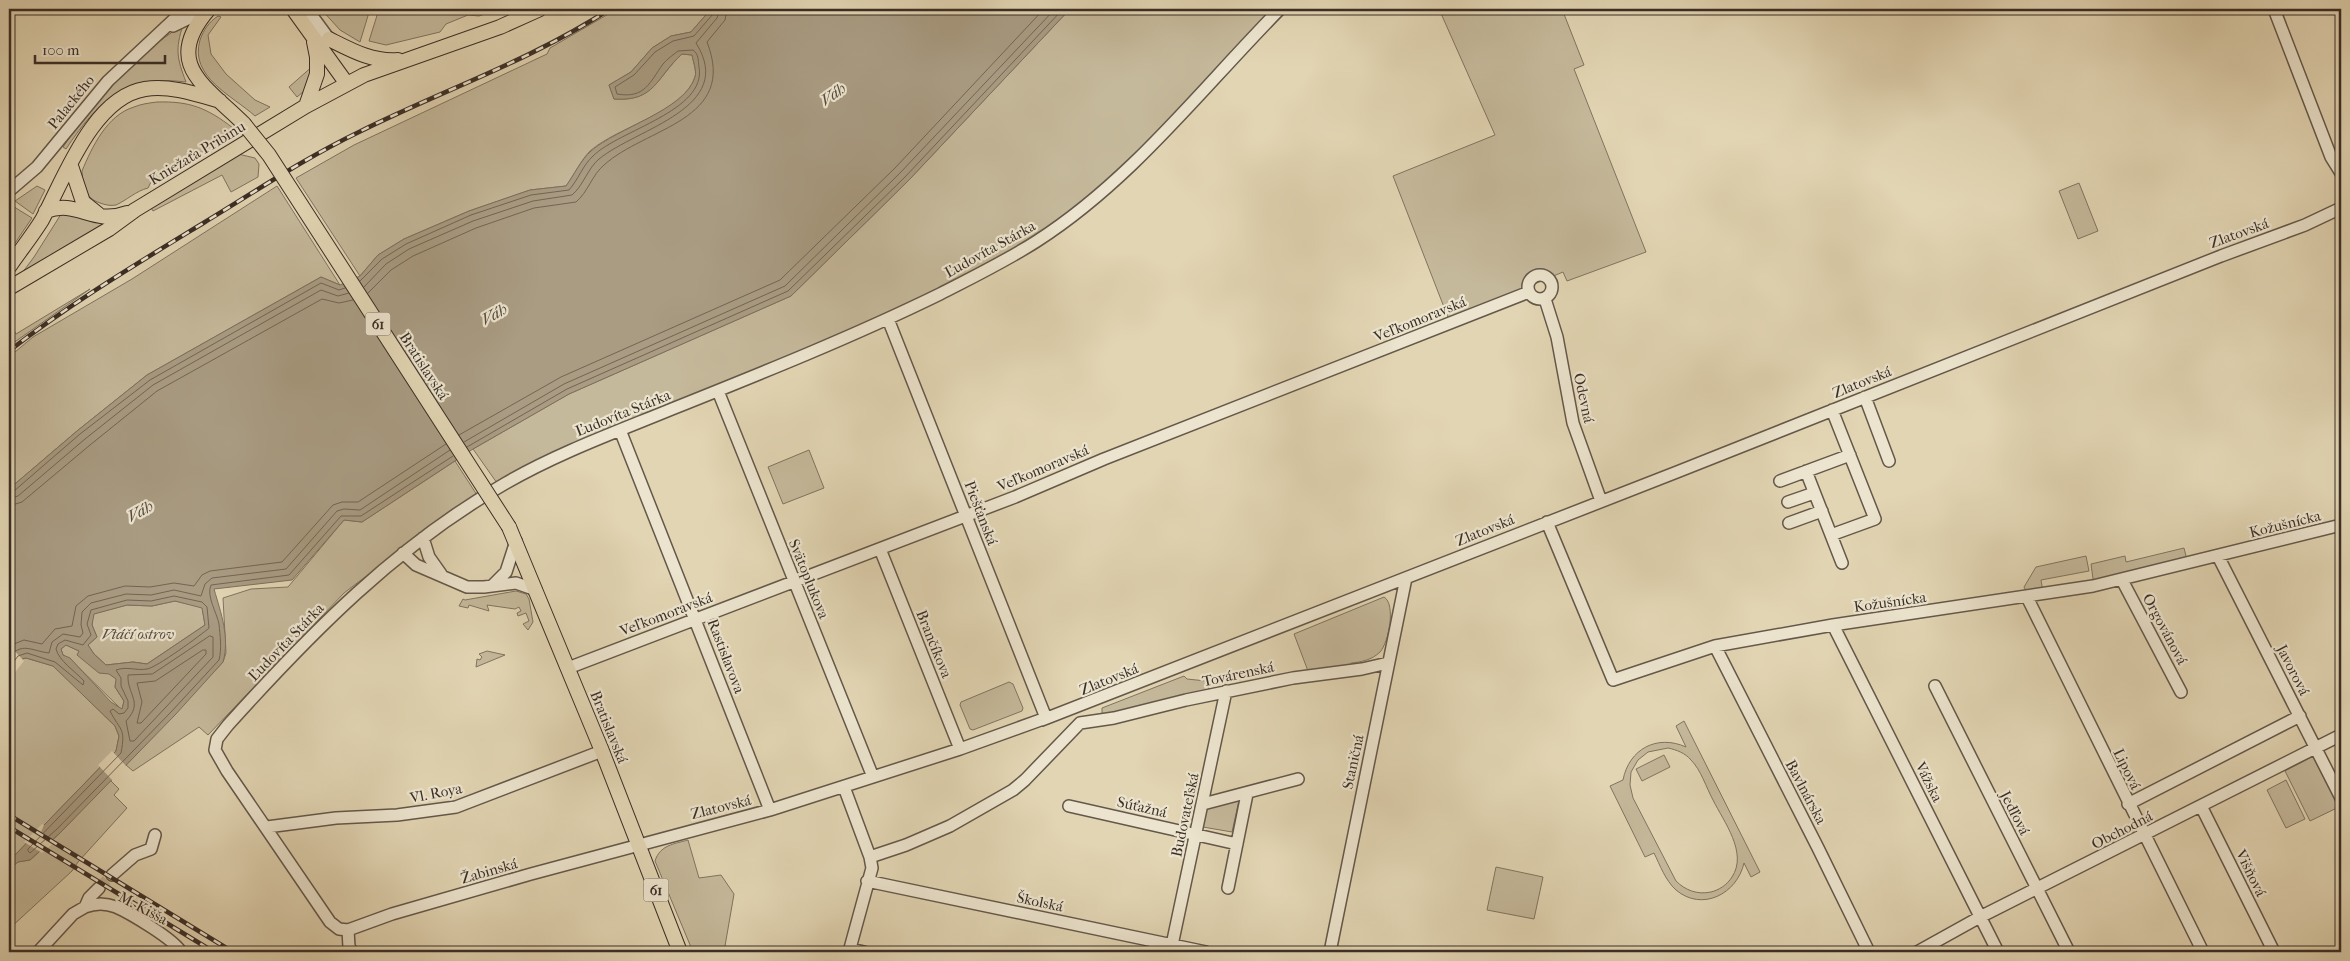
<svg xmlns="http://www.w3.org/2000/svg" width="2350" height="961" font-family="'IM FELL French Canon',serif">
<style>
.green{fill:#c5b99b;stroke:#807461;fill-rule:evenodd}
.water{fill:#a99c83;stroke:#7d705e;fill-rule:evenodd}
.pier{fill:#e2d5b3}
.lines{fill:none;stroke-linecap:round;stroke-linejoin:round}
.shore{stroke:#726555;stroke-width:1}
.minor-tunnel{stroke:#c0b497;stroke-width:11;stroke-dasharray:11 5.5;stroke-linecap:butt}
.minor-casing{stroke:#64584a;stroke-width:14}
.major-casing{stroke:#3a2e27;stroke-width:16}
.minor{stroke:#ece4ce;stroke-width:11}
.major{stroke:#e2d5b3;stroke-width:14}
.rail-casing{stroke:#3a2e27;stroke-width:4.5}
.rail{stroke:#ece4ce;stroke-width:2.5;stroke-dasharray:8;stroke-linecap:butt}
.major-bridge-casing{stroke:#3a2e27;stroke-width:16;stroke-linecap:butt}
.major-bridge{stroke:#e2d5b3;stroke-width:14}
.labels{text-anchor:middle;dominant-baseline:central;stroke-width:4.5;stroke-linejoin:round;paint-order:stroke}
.shield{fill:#ece4ce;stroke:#6f6559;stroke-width:1}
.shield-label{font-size:14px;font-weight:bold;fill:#3a2e27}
.street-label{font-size:15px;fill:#3a2e27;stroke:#ece4ce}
.park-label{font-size:15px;font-style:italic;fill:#564a3e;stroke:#ece4ce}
.water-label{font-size:16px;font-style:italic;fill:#564a3e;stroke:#ece4ce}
</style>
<rect width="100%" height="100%" fill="#e2d5b3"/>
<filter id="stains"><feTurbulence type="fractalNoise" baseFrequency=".004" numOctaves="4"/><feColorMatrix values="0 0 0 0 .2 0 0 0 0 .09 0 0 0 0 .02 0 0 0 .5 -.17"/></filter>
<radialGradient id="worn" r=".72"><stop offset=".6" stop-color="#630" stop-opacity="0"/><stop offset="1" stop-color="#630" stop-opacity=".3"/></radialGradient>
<!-- green -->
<path class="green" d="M321 9H370L360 42 340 30Z
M379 9H498L479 16 468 15 446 24 440 32 386 45 369 41Z
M617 9H711L691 32 671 36 652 48 631 72 609 85 614 99C654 102 657 77 682 54L692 55C693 61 697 71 695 77 684 112 617 127 590 151 581 160 574 175 566 186L530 190 469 211 404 239 378 255 360 276 296 178 354 145 547 54 550 48Z
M1070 9H1274C1200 89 1129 176 1037 236 986 269 931 294 876 319 811 348 745 375 679 401 617 426 555 449 497 483L473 449 569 394 791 296 908 181Z
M1439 9H1562L1584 65 1574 69 1646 252 1567 281 1563 272 1449 320 1393 176 1495 135Z
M218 16 221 17 208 35 211 54 226 74 255 100 270 107 255 116C233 96 189 77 200 40 204 29 209 22 218 16Z
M183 25C175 50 177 58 186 82 125 74 98 101 66 149L63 147C98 96 131 58 183 25Z
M314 65 304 91 297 97 289 87Z
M157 102C190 101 207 108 233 128L212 140 214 145 151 182 148 188C136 191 127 200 116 205 111 206 105 205 100 203 85 198 83 186 82 171 92 147 107 115 134 107 141 104 149 103 157 102Z
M238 154 255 158 259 164 258 177 231 192 222 175 153 211 151 208Z
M2079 183 2098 231 2078 239 2059 191Z
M37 186 45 190 33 214 15 201Z
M277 186 340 285 321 277 147 375 77 431 9 489V357L33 337 132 279Z
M11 205 32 218 9 252V206Z
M63 211 106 225 37 264 35 271 19 277 34 257Z
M90 289 9 346V322L16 334Z
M809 450 824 488 783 504 768 467Z
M455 461 477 495 444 517 344 593 208 735 199 727 133 771 126 765 223 662 226 653 223 598 251 589 288 587 344 520 362 522Z
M2184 548 2188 564 2094 586 2091 564 2125 556 2126 562Z
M2086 556 2089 571 2041 580 2043 592 2028 595 2024 587 2036 567Z
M516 591 526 594 529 599 533 622 528 630 523 624 529 621 526 613 518 616 517 613 521 611 519 607 515 609 487 605 489 611 469 605 468 608 459 606 463 599 465 600Z
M1384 597C1396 604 1389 642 1380 652 1372 660 1361 662 1351 663L1349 666 1308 671 1294 634Z
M175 601 202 607 205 625 147 664 133 662 106 665 94 654 88 645 97 637 92 625 93 614 127 605 152 606Z
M66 645 79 651 117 679 115 687 124 701 122 710 70 659 63 655 61 649Z
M487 651 505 655 476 667 477 659 480 660 482 657 479 654Z
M26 658 53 666 58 670 115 726 119 736 116 751 15 855 9 859V676L22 659Z
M1184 676 1187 679 1206 681 1210 692 1109 716 1102 714V708Z
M1009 682 1013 684 1023 708 1022 711 973 730 970 729 960 705 961 702Z
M1684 721 1760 872 1751 877 1744 863C1737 894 1702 912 1676 890 1665 880 1660 865 1654 853L1645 857 1610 786 1623 780C1629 749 1657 734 1686 747L1676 726ZM1668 748C1677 750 1685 753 1691 760 1701 770 1706 787 1713 800 1724 822 1748 853 1732 877 1727 885 1719 890 1711 892 1697 895 1685 890 1676 881L1633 798 1630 785 1631 772 1638 760 1648 752Z
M1664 755 1670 767 1642 781 1636 769Z
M2315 755 2341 806 2310 821 2285 771Z
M110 780 119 789 114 795 127 808 78 862 72 871 9 929V870L17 862 30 860 60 833Z
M2286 780 2305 819 2286 828 2267 790Z
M1239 800 1232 832 1203 827 1207 808Z
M688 840 699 878 721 875 734 894 725 946 710 952H693L655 861C660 845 674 844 688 840Z
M1496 867 1543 877 1534 919 1487 910Z"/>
<!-- water -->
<path class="water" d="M711 9H1070L908 181 791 296 569 394 473 449 362 522 344 520 292 580 214 589C221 613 230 638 223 662L175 715 60 833 30 860 18 862 9 870V859L15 855 116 751 119 736 115 726 53 666 26 658 22 659 9 676V489L77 431 147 375 321 277 340 285 360 276 378 255 404 239 469 211 530 190 566 186C574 175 581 160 591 151 617 128 685 110 695 77 697 71 693 61 692 55L682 54C656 77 656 102 614 99L609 85 631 72 652 48 671 36 691 32ZM175 601 202 608 205 625 147 664 133 662 106 665 94 654 88 645 97 637 92 625 94 614 127 605 152 606ZM66 645 79 651 77 655 99 673 109 674 116 679 115 687 124 701 122 709 111 702 70 658 63 655 61 649Z"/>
<!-- pier -->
<path class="pier" d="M9 645 24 661 12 676 9 673Z
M112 751 127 767 113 781 98 765Z
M42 824 44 825 41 832 56 841 42 853 24 842Z"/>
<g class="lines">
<!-- shore -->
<path class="shore" d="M360 281 382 259 406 244 471 215 531 195 569 190C578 180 583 165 593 156 619 130 707 111 699 67 698 61 699 54 693 50L678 51C673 55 667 59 663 64 650 82 645 99 617 94L615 87 634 75 655 52 673 41 694 36 713 14 714 9
M364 287 386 264 409 249 473 221 533 201 572 195C583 186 588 168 599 159 637 128 737 108 696 43L717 18 720 9
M368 293 391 270 413 256 476 228 534 208 576 202C588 192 592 175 604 165 646 127 738 121 707 42L725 20 727 9
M459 435 561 377 780 280 895 168 1044 9
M464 442 564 384 785 286 900 173 1055 9
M467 447 567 389 788 291 905 177 1063 9
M9 492 14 491 80 434 150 380 321 283 339 290 345 288
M9 499 18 496 85 439 153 385 321 290 338 296 349 293
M9 506 22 502 90 445 157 391 322 299 339 303 353 300
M210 636 213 637V657L134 741H130L126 721C144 702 127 695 128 675L152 674Z
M9 646 24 640 42 644 55 629 72 626 76 606 88 596 125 586 150 587 174 583 194 586 202 575 210 571 282 562 333 505 342 502H358L446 444
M203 650H206V654L141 723H137L142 702 137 683 155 681Z
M9 658C21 641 32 651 49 653L52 642 63 634 80 637 83 633 81 625 82 612 91 603 126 594 151 595 174 590 201 596 205 584 212 578 286 569 337 511 344 509 360 510 450 450
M9 668 18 656 27 653 55 662 83 685 84 681C75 671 59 661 56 649L58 644 65 640 83 645 91 635 87 624 91 610 127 600 151 601 174 596 202 602 207 607 209 628C201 635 156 668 147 669 137 671 127 666 116 670L121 678V686L128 701V708L124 713 119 714 113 709 110 711C120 731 126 727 121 753L28 849V851L30 853 57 829 171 712 219 660C222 649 220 635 219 624 217 613 206 596 211 585L289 575 341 516H361L453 456"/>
<!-- minor-tunnel -->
<path class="minor-tunnel" d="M99 888 112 875"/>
<defs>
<path id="minor" d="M307 9 329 39
M2274 9 2331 157 2341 173
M173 26 208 9
M9 191 37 167 108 81 185 9
M1528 287a12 12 0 1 1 24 0a12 12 0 1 1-24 0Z
M1545 299 1557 337 1573 423 1601 501
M888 319 1046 718
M718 391 873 777
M1865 397 1889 461
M620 430 770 810
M1806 471 1842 563
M1780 481 1850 455
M1788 502 1814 493
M1547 522 1613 680 1715 646 1833 625 2093 586 2341 525
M1789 523 1822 511
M1831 535 1875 519 1832 410
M423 538 429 557 441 574
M880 549 960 749
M403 553 416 565 467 587H484L516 583 536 590
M2218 556 2341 798
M2122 580 2181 692
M493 585 506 572 516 541
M2027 597 2203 952
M1833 625 1998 952
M1715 646 1818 848 1869 952
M568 668 1015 497 1104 459 1529 292
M1935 686 2069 952
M1046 718 960 749 770 810 531 874 392 914 348 930 339 929 330 922 227 771 215 750 217 739 228 725C311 633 397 545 506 483 558 453 616 432 672 409 762 373 852 337 940 294 973 277 1006 261 1037 241 1132 180 1202 88 1280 9
M1042 720 1677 472 2221 256 2305 225 2341 208
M844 787 870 857 872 868 849 952
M1203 804 1298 779
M2128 804 2300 716
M1069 806 1237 844
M2201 806 2274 952
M267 827 336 818 397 815 456 807 602 751
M870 857 906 845 950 826 1013 790 1025 780 1080 723 1114 718 1186 700 1293 678 1362 669 1388 663
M112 875 135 855 151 849 155 835
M867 881 1206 952
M1228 888 1247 794
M85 907C95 903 106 903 116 907 130 913 175 940 181 952
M348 930 349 947 353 952
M1172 945 1226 691
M851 949 864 952
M38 952 73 914 85 907 89 898 99 888
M1330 952 1406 578
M1917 952 1980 917 2341 735"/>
<path id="major" d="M209 9C161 64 206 86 244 124
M293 9 347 84
M329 39C351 50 372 62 398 60
M306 106 317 74V57L314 42
M71 166 83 202 98 214
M46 211C78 199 92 226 127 213
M9 267C20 251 32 236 42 220 64 179 93 97 145 89 170 85 196 94 220 101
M9 288 109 229 135 210 306 106 364 75 500 27 540 9
M509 527 602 751 680 952"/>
</defs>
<!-- minor casing -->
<use href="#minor" class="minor-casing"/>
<!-- major casing -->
<use href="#major" class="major-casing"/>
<!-- minor -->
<use href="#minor" class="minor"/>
<!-- major -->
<use href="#major" class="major"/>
<defs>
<path id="rail" d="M9 351C71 303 138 263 205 222 256 191 305 158 359 132 443 90 530 61 610 9
M9 815 233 952
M9 827 214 952"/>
</defs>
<!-- rail casing -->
<use href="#rail" class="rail-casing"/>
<!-- rail -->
<use href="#rail" class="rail"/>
<defs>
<path id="major-bridge" d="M244 124 269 155 509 527"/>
</defs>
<!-- major-bridge casing -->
<use href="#major-bridge" class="major-bridge-casing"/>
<!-- major-bridge -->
<use href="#major-bridge" class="major-bridge"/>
</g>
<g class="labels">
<!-- shield labels -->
<g class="shield">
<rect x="365.5" y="312.5" width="25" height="23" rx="4"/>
<rect x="643.5" y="878.5" width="25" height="23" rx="4"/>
</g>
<g class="shield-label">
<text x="378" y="324">61</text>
<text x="656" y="890">61</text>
</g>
<!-- street labels -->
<g class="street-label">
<text transform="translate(71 102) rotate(-51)">Palackého</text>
<text transform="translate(197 153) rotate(-31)">Kniežaťa Pribinu</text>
<text transform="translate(2239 233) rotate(-20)">Zlatovská</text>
<text transform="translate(990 249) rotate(-29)">Ľudovíta Stárka</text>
<text transform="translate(1420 319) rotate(-22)">Veľkomoravská</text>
<text transform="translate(424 366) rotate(57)">Bratislavská</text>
<text transform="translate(1862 382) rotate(-22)">Zlatovská</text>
<text transform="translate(1584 398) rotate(78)">Odevná</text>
<text transform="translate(623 413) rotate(-22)">Ľudovíta Stárka</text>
<text transform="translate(1043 468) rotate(-23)">Veľkomoravská</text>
<text transform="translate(981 513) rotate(69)">Piešťanská</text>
<text transform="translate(2285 524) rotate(-14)">Kožušnícka</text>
<text transform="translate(1485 530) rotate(-22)">Zlatovská</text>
<text transform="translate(809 579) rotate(68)">Svätoplukova</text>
<text transform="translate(1890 602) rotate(-8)">Kožušnícka</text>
<text transform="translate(666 614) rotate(-21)">Veľkomoravská</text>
<text transform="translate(2165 629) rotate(62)">Orgovánová</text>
<text transform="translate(286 642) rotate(-46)">Ľudovíta Stárka</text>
<text transform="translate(934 644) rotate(68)">Brančíkova</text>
<text transform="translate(726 656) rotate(69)">Rastislavova</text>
<text transform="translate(2293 670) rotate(63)">Javorová</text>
<text transform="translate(1238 674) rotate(-12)">Továrenská</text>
<text transform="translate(1109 679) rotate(-22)">Zlatovská</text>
<text transform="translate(609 727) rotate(68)">Bratislavská</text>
<text transform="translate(1353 762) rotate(-78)">Staničná</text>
<text transform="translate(2127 769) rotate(64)">Lipová</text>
<text transform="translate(1929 782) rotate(63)">Vážska</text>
<text transform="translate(1806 792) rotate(62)">Bavlnárska</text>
<text transform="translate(436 793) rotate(-11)">Vl. Roya</text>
<text transform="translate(721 807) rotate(-14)">Zlatovská</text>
<text transform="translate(1142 807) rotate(13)">Súťažná</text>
<text transform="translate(2015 813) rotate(63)">Jedľová</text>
<text transform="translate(1185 815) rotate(-78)">Budovateľská</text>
<text transform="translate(2122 830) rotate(-27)">Obchodná</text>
<text transform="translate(489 871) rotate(-16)">Žabinská</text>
<text transform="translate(2251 873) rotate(64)">Višňová</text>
<text transform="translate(1040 902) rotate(12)">Školská</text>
<text transform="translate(143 908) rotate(28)">M. Kišša</text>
</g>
<!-- park labels -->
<g class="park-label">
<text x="138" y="634">Vtáčí ostrov</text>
</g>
<!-- water labels -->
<g class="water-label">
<text transform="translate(833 94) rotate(-35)">Váh</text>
<text transform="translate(494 314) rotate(-29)">Váh</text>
<text transform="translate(140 511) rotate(-29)">Váh</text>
</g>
</g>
<!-- margin -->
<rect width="2350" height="961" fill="none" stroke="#e2d5b3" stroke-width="30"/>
<rect x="10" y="10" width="2330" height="941" fill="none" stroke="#3a2e27" stroke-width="2.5"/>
<rect x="15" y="15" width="2320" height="931" fill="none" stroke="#3a2e27"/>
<!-- scale -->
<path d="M35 55v8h130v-8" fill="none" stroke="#3a2e27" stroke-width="2.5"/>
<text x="42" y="55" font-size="15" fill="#3a2e27" stroke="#ece4ce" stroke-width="4" paint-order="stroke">100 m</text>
<rect width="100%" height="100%" filter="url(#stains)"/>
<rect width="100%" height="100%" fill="url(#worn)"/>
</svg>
